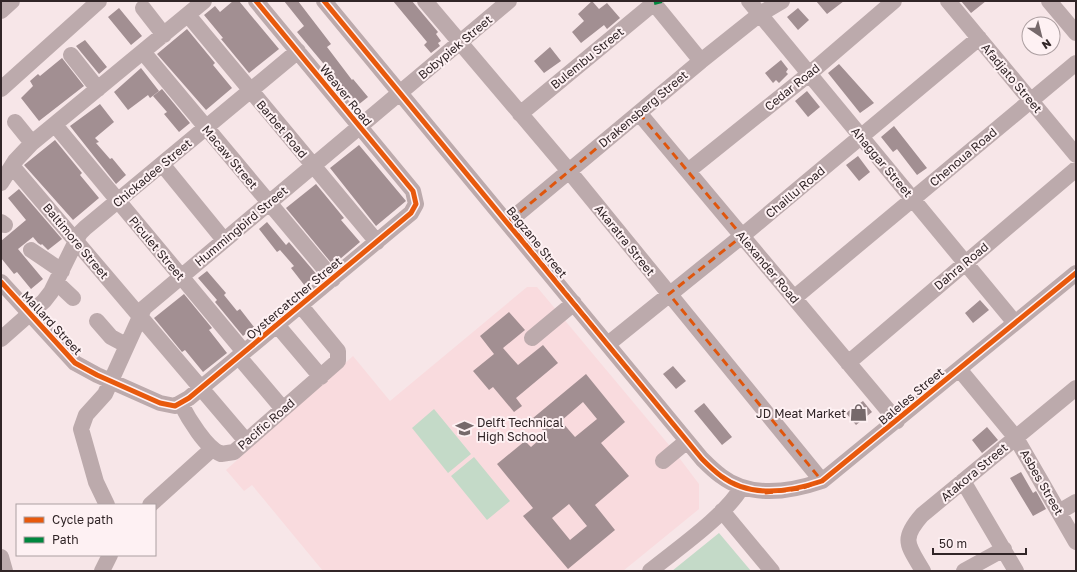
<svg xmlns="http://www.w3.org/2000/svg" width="1077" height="572" font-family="'Golos Text',sans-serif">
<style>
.built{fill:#f9dbde}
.green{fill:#c4dac8}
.building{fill:#a28f92;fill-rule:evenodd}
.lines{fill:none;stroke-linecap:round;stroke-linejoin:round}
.minor{stroke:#bcaaac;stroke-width:16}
.quiet{stroke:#00873e;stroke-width:4;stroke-dasharray:8 4;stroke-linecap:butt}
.cycleway-casing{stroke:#fef1f3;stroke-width:8}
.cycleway{stroke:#e8590c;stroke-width:5}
.marked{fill:none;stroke:#df560d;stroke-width:3;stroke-dasharray:8 5;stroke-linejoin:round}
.labels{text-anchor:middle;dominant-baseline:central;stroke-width:4;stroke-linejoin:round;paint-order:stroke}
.street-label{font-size:12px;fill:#312527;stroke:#fef1f3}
.poi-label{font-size:12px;fill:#312527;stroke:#fef1f3;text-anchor:end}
</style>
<rect width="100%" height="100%" fill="#f7e6e8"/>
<!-- built -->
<path class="built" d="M527 287H537L674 451 699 484V509L623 571H323L252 485 244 491 226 470 353 356 390 401Z"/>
<!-- green -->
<path class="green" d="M434 409 471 454 448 473 412 428Z
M474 457 510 501 487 520 451 476Z
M719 533 751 571H672Z"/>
<!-- building -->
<path class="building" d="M233 1H239L279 49 249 73 221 39 223 38 204 15 215 6 220 12Z
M284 1H298L331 44 327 47 352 80 353 79 368 97 358 105 297 32 304 26Z
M393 1H412L438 32 436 34 441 41 438 43 440 46 431 53 424 45 427 42Z
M592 1 599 9 607 3 620 18 607 29 604 25 581 43 572 32 584 21 578 14Z
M816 1H844L827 14Z
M961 1H986L971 13Z
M119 8 142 36 131 45 108 17Z
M798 8 809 20 798 30 787 17Z
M187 29 215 63 213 65 232 88 206 110 157 54Z
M85 40 107 67 99 74 76 46Z
M550 47 561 61 544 73 534 61Z
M62 58 84 86 39 121 21 98 33 86 30 81 38 74 40 76Z
M781 60 788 69 786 72 788 74 779 83 776 80 773 83 765 73Z
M839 64 874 103 860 113 828 73Z
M141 68 159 91 150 98 148 95 128 110 114 92Z
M162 89 190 123 179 132 164 114 167 112 153 96Z
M807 91 820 107 808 117 795 101Z
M100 104 114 122 95 138 99 142 96 143 110 159 112 158 126 175 116 184 70 126Z
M894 126 927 168 917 175 897 149 893 152 881 137Z
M55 140 82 173 80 175 99 198 73 220 24 165Z
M359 145 406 201 376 226 330 168Z
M858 156 870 172 859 181 846 165Z
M316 184 344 218 341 220 360 242 333 265 286 208Z
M19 189 62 239 48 250 42 244 41 245 38 243 33 237 18 249 43 279 31 289 17 272 14 274 1 258V241L26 220 8 198Z
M267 222 286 245 289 242 318 276 305 286 291 268 294 266 280 250 277 252 259 229Z
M207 271 226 293 224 295 237 311 240 309 254 327 243 336 215 302 217 300 198 278Z
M184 294 212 328 209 330 227 353 203 372 185 350 182 352 154 318Z
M980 300 989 310 973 323 965 313Z
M509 312 525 330 503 348 518 365 543 345 558 363 516 398 522 406 514 412 493 387 489 390 473 371 494 354 480 336Z
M673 366 686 381 676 389 663 374Z
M586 374 625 422 601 443 629 476 595 505 615 530 568 569 523 516 533 508 497 464 525 441 531 447 546 434 533 418ZM583 402 597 419 575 437 561 421ZM569 504 587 526 570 540 552 518Z
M863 401 872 412 856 425 846 413Z
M704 403 732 437 722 445 694 411Z
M987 427 998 440 982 453 972 440Z
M1021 472 1033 493 1036 491 1046 509 1033 516 1010 478Z"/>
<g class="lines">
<!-- minor -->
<path class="minor" d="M324 1 702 459C708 465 714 471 721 476 751 499 790 492 822 481L1076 273
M425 1 569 171 822 481
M652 1 701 61
M749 1 1015 323
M948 1 1076 155
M1049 1 1076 33
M143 8 164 35
M1 11 12 1
M188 15 377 242
M143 52 333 279
M71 55 98 89
M1 89 99 1
M639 113 897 421
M520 114 654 3
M15 122 32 143
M55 125 244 352
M162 164 224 240
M12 166 246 441
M688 171 809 74 894 1
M1 183 15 161 32 143 204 1
M1 222 5 225
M508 222 701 61 760 14 782 1
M31 250 62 271
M1 282 75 363 97 375 160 403 175 406 189 398 411 213 416 204 413 191 256 1
M56 282 73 298
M794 298 1076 63
M97 321 111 337 126 345
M277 325 321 377
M532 338 574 303
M1 339 44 301 51 292 80 233 85 228 298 51
M608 344 742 236 979 38
M239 357 283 409
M848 363 1076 169
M959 369 1016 438 1076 542
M181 404C188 418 206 448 221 454L234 452 338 361V351L301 306
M663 461 687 441
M963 481 1016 571
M107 505 96 482 81 429 86 415 105 394 144 308 509 1
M150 505 212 449
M722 511 772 571
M1059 512 1076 502
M1 557 5 571
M102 571 110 555
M650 571C677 549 725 516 742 487
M923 571C908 545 900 540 922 515L1076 388
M964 571 1004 549"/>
<!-- quiet -->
<path class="quiet" d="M654 3 662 1"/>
<defs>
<path id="cycleway" d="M324 1 702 459C708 465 714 471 721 476 751 499 790 492 822 481L1076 273
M1 282 75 363 97 375 160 403 175 406 189 398 411 213 416 204 413 191 256 1"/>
</defs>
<!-- cycleway casing -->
<use href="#cycleway" class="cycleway-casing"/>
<!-- cycleway -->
<use href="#cycleway" class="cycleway"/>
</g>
<!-- marked area -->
<path class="marked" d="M639 113 742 236 669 294 822 481 800 489 766 493 742 487 721 477 702 459 508 222Z"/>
<!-- icons -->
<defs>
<symbol id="shop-bare" viewBox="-9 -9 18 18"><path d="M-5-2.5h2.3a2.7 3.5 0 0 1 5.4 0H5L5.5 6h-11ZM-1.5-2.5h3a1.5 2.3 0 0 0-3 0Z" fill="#76696b" stroke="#fef1f3" stroke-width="2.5" paint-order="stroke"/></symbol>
<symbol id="school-bare" viewBox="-9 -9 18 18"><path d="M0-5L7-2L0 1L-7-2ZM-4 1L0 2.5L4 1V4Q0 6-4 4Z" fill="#76696b" stroke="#fef1f3" stroke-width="2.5" paint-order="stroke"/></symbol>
</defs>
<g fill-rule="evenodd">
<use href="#shop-bare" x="846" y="400" width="25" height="25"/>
<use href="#school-bare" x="452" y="416" width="25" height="25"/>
</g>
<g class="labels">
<!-- street labels -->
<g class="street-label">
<text transform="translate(455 47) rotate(-40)">Bobypiek Street</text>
<text transform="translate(587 58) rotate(-39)">Bulembu Street</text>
<text transform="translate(1012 78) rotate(50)">Afadjato Street</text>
<text transform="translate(792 87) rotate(-39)">Cedar Road</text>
<text transform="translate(346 95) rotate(51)">Weaver Road</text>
<text transform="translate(643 109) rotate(-40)">Drakensberg Street</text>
<text transform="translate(282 129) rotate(50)">Barbet Road</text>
<text transform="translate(230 157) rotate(50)">Macaw Street</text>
<text transform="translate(963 157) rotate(-40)">Chenoua Road</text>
<text transform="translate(882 162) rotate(50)">Ahaggar Street</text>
<text transform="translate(152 173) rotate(-40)">Chickadee Street</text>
<text transform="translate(795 192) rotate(-40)">Chaillu Road</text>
<text transform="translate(241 226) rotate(-40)">Hummingbird Street</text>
<text transform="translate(625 240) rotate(51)">Akaratra Street</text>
<text transform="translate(76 241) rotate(50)">Baltimore Street</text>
<text transform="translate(537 242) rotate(51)">Bagzane Street</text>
<text transform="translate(157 248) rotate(50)">Piculet Street</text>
<text transform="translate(961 266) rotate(-40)">Dahra Road</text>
<text transform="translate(768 267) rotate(50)">Alexander Road</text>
<text transform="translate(294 298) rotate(-40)">Oystercatcher Street</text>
<text transform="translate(52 323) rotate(47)">Mallard Street</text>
<text transform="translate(911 396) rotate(-40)">Baleles Street</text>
<text transform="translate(266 424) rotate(-41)">Pacific Road</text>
<text transform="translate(974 472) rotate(-40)">Atakora Street</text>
<text transform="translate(1042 482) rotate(60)">Asbes Street</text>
</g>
<!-- poi labels -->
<g class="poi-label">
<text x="846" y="413">JD Meat Market</text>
<text x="477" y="422" text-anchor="start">Delft Technical<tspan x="477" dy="14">High School</tspan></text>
</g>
</g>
<!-- border -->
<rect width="1077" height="572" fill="none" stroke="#312527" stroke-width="4"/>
<!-- legend -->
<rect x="16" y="504" width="140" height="52" fill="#fef1f3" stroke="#ac9fa1"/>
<rect x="24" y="517" width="20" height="6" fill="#e8590c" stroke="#ac9fa1"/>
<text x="52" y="524" font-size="12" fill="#312527">Cycle path</text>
<rect x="24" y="537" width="20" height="6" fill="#00873e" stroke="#ac9fa1"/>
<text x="52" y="544" font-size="12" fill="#312527">Path</text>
<!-- north arrow -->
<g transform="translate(1041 36) rotate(145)"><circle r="19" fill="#fef1f3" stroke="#ac9fa1"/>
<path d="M0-3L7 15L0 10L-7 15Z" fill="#76696b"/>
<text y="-6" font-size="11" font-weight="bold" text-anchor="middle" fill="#312527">N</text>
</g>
<!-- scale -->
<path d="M933 548v6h93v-6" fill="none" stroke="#312527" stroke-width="2"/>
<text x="939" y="548" font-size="12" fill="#312527" stroke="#fef1f3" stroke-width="3" paint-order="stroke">50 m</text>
</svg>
